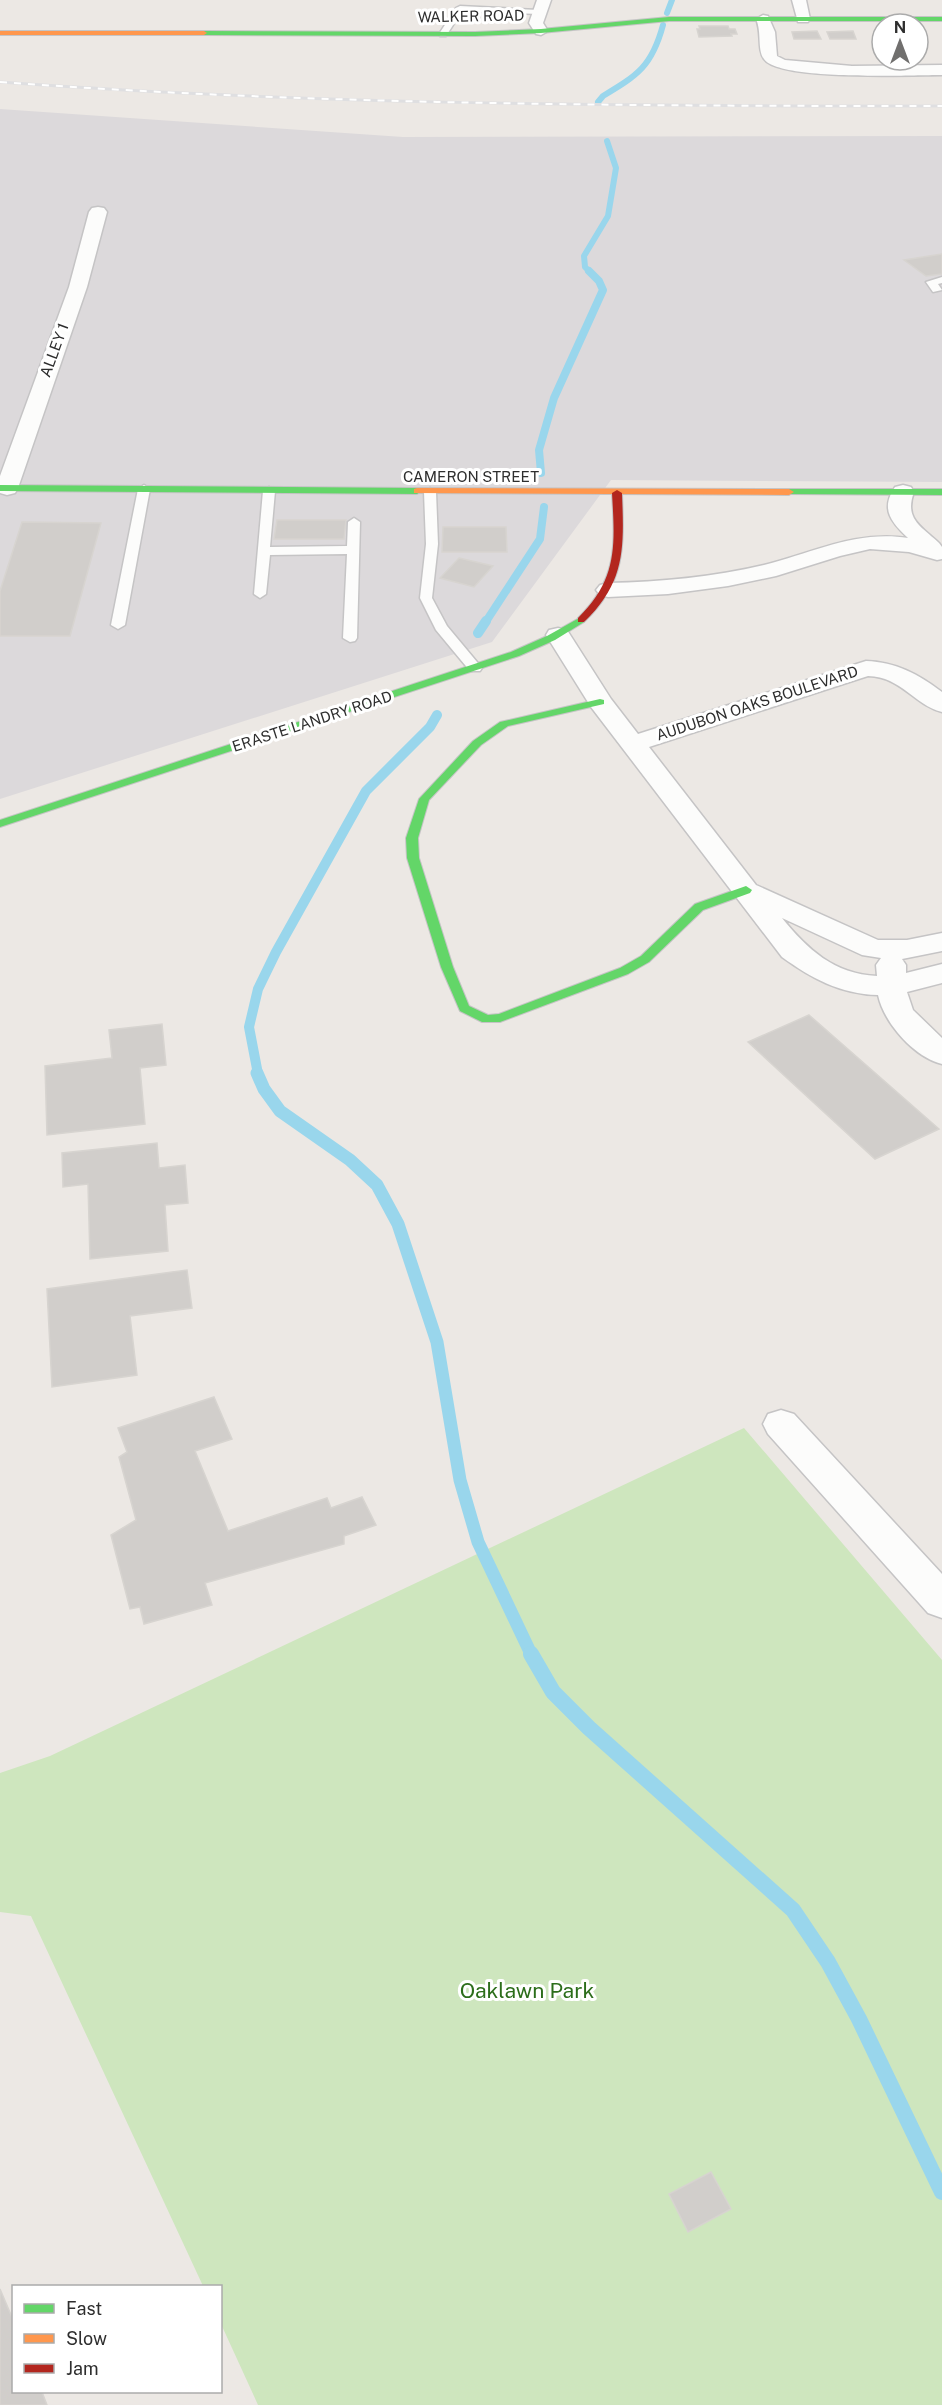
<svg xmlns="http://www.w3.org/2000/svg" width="942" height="2405" font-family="'Public Sans',sans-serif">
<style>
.industrial{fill:#dcd9db}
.green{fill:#cee6be}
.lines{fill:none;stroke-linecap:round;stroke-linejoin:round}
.stream-far4{stroke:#99d6ec;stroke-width:6}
.stream-far3{stroke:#99d6ec;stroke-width:8}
.stream-far2{stroke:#99d6ec;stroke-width:10}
.stream-far1{stroke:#99d6ec;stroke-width:13}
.stream{stroke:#99d6ec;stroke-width:16}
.building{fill:#d1cecb;stroke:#d7d4d0;stroke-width:1.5}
.lane-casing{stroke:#c5c4c5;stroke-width:3}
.street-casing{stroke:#c5c4c5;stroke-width:3}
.fast-casing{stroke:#c5c4c5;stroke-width:2}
.slow-casing{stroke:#c5c4c5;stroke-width:2}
.jam-casing{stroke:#c5c4c5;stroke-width:2}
.lane{fill:#fcfcfb;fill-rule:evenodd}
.street{fill:#fcfcfb;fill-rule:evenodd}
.fast{fill:#63d668;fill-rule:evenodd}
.slow{fill:#ff974d;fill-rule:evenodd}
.jam{fill:#b3261e;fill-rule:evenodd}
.rail-casing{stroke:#dfdfe1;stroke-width:3}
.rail{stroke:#fff;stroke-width:2;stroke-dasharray:7;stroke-linecap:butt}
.labels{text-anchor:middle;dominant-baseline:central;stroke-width:6;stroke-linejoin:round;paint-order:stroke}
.far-street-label{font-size:15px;fill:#2e2e2e;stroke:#fff}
.near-park-label{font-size:21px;fill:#2c6e1b;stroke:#fff}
</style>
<rect width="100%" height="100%" fill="#ece8e4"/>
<!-- industrial -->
<path class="industrial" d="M0 109 403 137 942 136V482L611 480 492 642 0 799Z"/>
<!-- green -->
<path class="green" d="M744 1428 942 1660V2405H258L221 2324 220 2286H203L31 1916 0 1912V1773L50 1756Z"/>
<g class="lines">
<!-- stream-far4 -->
<path class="stream-far4" d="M667 13 672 0
M598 102 603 96C638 75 652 66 663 25
M590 272 585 267 584 256 608 216 616 168 607 141"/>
<!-- stream-far3 -->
<path class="stream-far3" d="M541 473 539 450 554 398 603 290 599 281 589 271
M485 623 540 539 544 507"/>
<!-- stream-far2 -->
<path class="stream-far2" d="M478 633 486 621
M258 1074 249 1027 258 989 276 952 366 791 430 727 437 715"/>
<!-- stream-far1 -->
<path class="stream-far1" d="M257 1073 264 1089 280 1111 350 1160 377 1185 398 1224 437 1342 460 1480 478 1542 532 1656"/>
<!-- stream -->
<path class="stream" d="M531 1654 553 1692 589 1728 793 1910 828 1962 859 2019 942 2192"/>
</g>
<!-- building -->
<path class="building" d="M699 26H728L729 29H735L737 34H731L732 36 699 37 697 29H700Z
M817 31 821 39H794L792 32Z
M853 31 856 39H830L827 32Z
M942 254V274L926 276 904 260Z
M277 520H346L344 539H274Z
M22 522 101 523 70 636H0V591Z
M443 527H506L507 552H442Z
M459 558 493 566 474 587 440 578Z
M809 1015 939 1129 875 1159 748 1042Z
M162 1024 166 1065 140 1068 145 1124 47 1135 45 1066 112 1058 109 1030Z
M157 1143 159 1168 185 1165 188 1203 165 1205 168 1251 90 1259 88 1184 63 1187 62 1153Z
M187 1270 192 1308 130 1316 137 1375 52 1387 47 1289Z
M214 1397 232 1439 195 1451 228 1531 327 1498 331 1508 362 1497 376 1525 344 1536V1544L205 1583 212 1605 144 1624 140 1607 130 1609 111 1535 136 1520 119 1457 127 1452 118 1428Z
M711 2172 731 2209 688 2232 669 2194Z
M0 2289 14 2322V2392H42L47 2405H0Z"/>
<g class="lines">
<defs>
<path id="lane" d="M460 6 538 10 542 12 538 14 462 11 446 36H440L439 34 456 8Z
M942 277V283L938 284 942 290 933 292 926 282Z
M144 485 150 489 125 625 118 629 111 625 138 489Z
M269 487 275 491 270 547 347 546 348 522 354 518 360 522 357 638 355 641 350 642 343 638 347 554 270 555 266 594 260 598 254 594 263 491Z
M430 488 436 492 438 544 432 598 447 626 482 668 480 671H470L436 630 420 598 426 544 424 492Z"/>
<path id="street" d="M537 0H551L543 23 548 31 541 35 536 34 529 23Z
M792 0H806L810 19 808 22H798Z
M763 15 768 16 775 32 777 56 785 60 852 66 942 65V75C913 75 778 81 764 59 757 50 762 32 756 19Z
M98 207 104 208 107 212 87 287 18 488 15 493 7 495 0 493V476L69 287 89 212 92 208Z
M903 485 911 487 914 492C904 519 921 526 939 543L942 547V559L937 560 909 552 870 549 840 556 776 576 728 586 668 594 608 597 600 595 596 590 600 585 608 583C660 582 713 577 764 565 813 553 856 530 908 538 891 522 880 509 895 487Z
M558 628 567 630 611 699 638 734 866 661C896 662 918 674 942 692V712C914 705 902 677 868 676L649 747 756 885 878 940H907L942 933V951L902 959 906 965V973L942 964V983L907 992 913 1010 942 1038V1064C914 1057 884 1023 878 995 840 994 811 978 782 957L591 707 546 635 549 630ZM782 918 862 955 881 958 876 965 877 976C834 974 807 949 782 918Z
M781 1410 794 1414 942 1574V1618L928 1613 768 1434 763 1424 768 1414Z"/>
<path id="fast" d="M669 17H942V21H669L541 33 475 36 204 35 201 33 204 31 475 32 541 29Z
M0 485 417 488 422 491 417 494 0 491Z
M789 489H942V495L786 494V490Z
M581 617 584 618V622L555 640 519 656 0 827V820L511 652 547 636Z
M600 699 604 700V704L508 726 481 745 429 800 418 838 419 858 453 967 469 1006 488 1015 499 1014 620 968 641 956 695 904 746 886 752 890 750 893 703 910 649 962 628 974 500 1022H482L460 1011 441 967 407 858 406 838 419 799 473 741 500 722Z"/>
<path id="slow" d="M0 31H204L207 33 204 35H0Z
M417 488 789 489 794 492 789 495 414 493V489Z"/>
<path id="jam" d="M617 490 622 493C624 547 626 582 584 622H578V618C618 579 615 545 612 493Z"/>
</defs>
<!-- lane casing -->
<use href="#lane" class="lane-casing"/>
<!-- street casing -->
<use href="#street" class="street-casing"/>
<!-- fast casing -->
<use href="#fast" class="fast-casing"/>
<!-- slow casing -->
<use href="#slow" class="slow-casing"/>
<!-- jam casing -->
<use href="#jam" class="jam-casing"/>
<!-- lane -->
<use href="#lane" class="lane"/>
<!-- street -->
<use href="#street" class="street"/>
<!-- fast -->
<use href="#fast" class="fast"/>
<!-- slow -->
<use href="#slow" class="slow"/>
<!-- jam -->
<use href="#jam" class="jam"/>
<defs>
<path id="rail" d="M0 82C314 105 628 106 942 106"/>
</defs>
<!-- rail casing -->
<use href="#rail" class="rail-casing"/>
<!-- rail -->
<use href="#rail" class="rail"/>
</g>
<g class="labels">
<!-- far-street labels -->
<g class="far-street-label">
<text transform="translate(471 16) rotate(-1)">WALKER ROAD</text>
<text transform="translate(54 350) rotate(-70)">ALLEY 1</text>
<text x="471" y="476">CAMERON STREET</text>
<text transform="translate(757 703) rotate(-18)">AUDUBON OAKS BOULEVARD</text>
<text transform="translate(312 721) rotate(-18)">ERASTE LANDRY ROAD</text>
</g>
<!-- near-park labels -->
<g class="near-park-label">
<text x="527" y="1990">Oaklawn Park</text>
</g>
</g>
<!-- legend -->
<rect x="12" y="2285" width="210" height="108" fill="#ffffff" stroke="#ababab" stroke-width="1.5"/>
<rect x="24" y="2304" width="30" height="9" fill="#63d668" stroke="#ababab" stroke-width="1.5"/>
<text x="66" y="2315" font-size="18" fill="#2e2e2e">Fast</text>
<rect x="24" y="2334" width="30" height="9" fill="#ff974d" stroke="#ababab" stroke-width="1.5"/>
<text x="66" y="2345" font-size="18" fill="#2e2e2e">Slow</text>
<rect x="24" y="2364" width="30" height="9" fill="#b3261e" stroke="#ababab" stroke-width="1.5"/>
<text x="66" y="2375" font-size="18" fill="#2e2e2e">Jam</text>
<!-- north arrow -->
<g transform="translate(900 42)"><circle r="28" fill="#ffffff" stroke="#ababab" stroke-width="1.5"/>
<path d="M0-4.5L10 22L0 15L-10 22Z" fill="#706f6e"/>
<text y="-9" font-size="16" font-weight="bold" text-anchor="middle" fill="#2e2e2e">N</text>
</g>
</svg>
